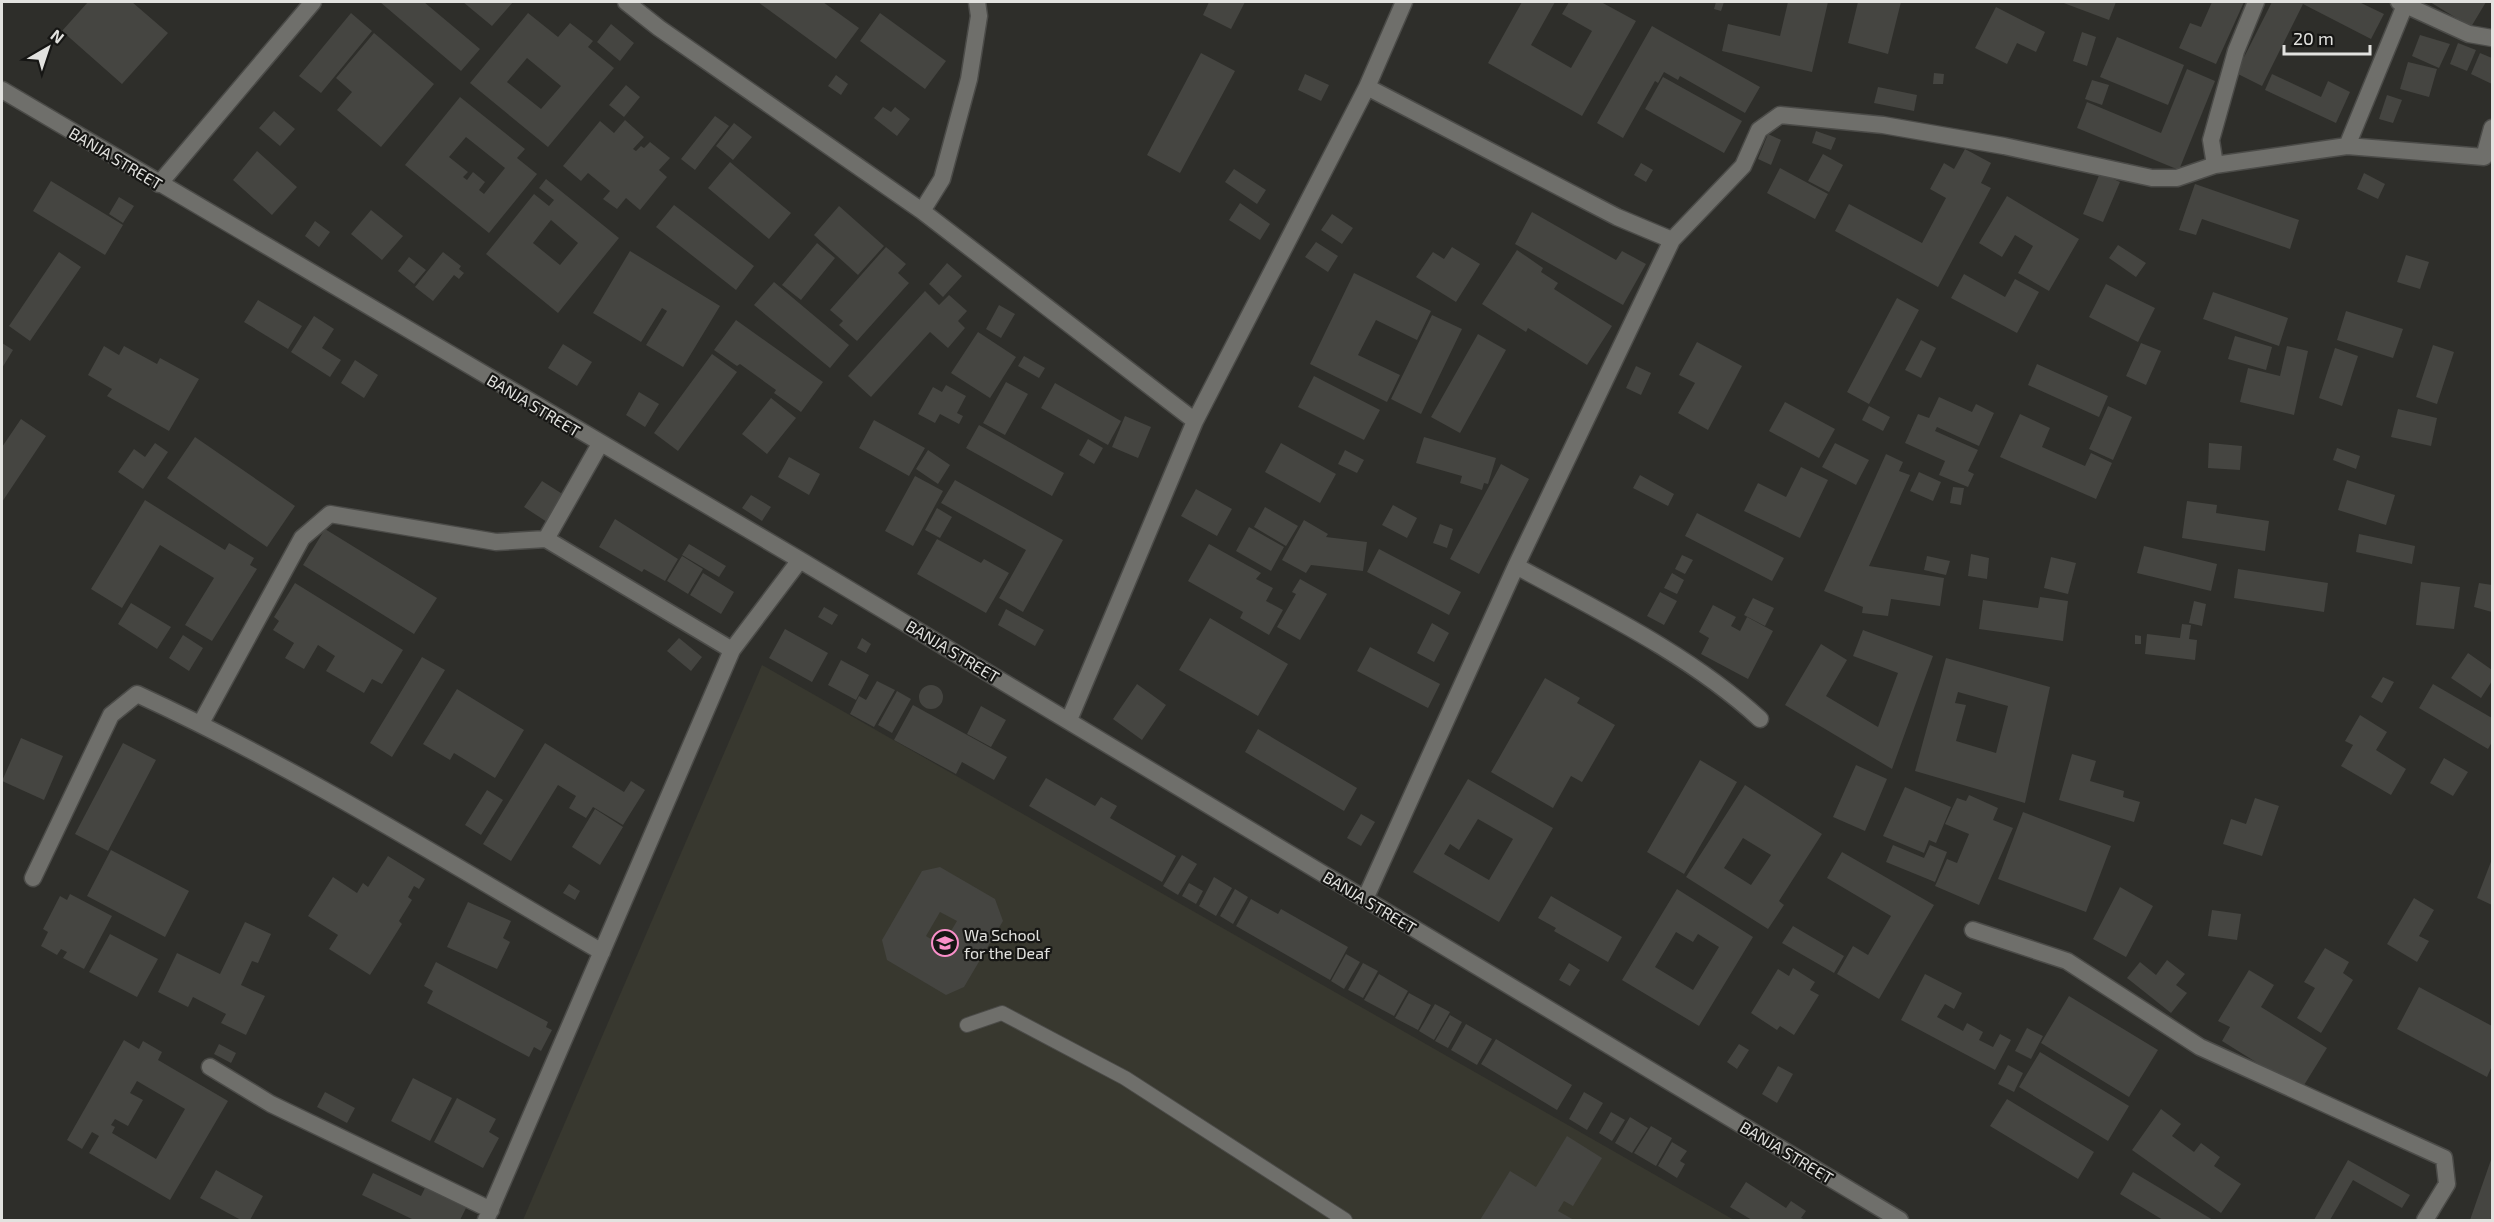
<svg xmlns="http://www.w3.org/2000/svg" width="2494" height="1222" font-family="'Exo 2',sans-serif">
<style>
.built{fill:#38382f}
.building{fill:#454541;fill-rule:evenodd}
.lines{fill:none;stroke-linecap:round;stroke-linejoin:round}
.service-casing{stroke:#4b4b48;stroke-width:16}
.minor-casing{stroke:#4b4b48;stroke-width:19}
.service{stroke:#6f6f6b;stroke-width:14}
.minor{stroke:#6f6f6b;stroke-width:16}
.labels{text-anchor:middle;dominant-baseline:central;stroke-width:4.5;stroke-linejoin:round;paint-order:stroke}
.street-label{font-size:16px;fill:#e2e2df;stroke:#161614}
.poi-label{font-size:16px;fill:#e2e2df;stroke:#161614;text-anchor:start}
</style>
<rect width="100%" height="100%" fill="#2e2e2a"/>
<!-- built -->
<path class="built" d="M762 665 1734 1220H523Z"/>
<!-- building -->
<path class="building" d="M88 2H132L168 33 122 84 62 31Z
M380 2H424L480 49 461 71Z
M463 2H513L492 26Z
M758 2H823L859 28 836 59Z
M1209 2H1245L1231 29 1203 15Z
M1522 2H1555L1531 45 1571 68 1592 31 1562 14 1569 2H1601L1636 21 1582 116 1488 63Z
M1716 2H1724L1721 11 1714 9Z
M1788 2H1828L1812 72 1722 51 1728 24 1780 36Z
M1858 2H1901L1888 54 1848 43Z
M2061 2H2116L2109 20Z
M2212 2H2244L2216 64 2179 48 2190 23 2201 27Z
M2272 2H2359L2384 14 2371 39 2303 4 2262 86 2236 73Z
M2430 2H2486L2471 27Z
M1996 7 2045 32 2036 52 2017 43 2007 64 1975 48Z
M351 13 372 31 321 93 299 76Z
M528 13 558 37 570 23 593 41 588 47 614 68 548 147 470 83ZM527 58 561 86 541 109 507 82Z
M880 13 946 61 925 89 860 41Z
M611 24 634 43 620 61 597 42Z
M1652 26 1760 87 1745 113 1680 76 1678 80 1664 72 1658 83 1655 81 1623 138 1597 123Z
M2082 32 2096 37 2087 66 2073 61Z
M374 33 434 84 381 147 337 110 352 92 336 78Z
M2420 35 2450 44 2439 68 2412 56Z
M2117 37 2184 65 2168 105 2100 77Z
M2458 43 2476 50 2467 71 2450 64Z
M1201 53 1235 71 1180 173 1147 155Z
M2480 53 2492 58V84L2471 74Z
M2408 62 2437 69 2429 97 2400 89Z
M2187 69 2215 81 2179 170 2077 128 2087 102 2161 133Z
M1934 73 1944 74 1943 84H1933Z
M1305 74 1329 85 1321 101 1298 90Z
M2272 74 2321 97 2328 81 2350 92 2336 123 2265 90Z
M836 75 848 84 841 95 828 86Z
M1663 77 1742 121 1724 153 1645 109Z
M2092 80 2109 85 2102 105 2085 99Z
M626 85 640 97 624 117 609 105Z
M1878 87 1917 95 1914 111 1874 103Z
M2387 95 2402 100 2393 123 2379 119Z
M460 97 525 149 517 158 537 174 489 233 405 165ZM466 137 505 168 484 194 479 190 485 182 473 172 467 180 463 177 468 172 449 157Z
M883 107 891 112 895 107 910 119 897 136 874 118Z
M274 111 295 129 280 146 259 128Z
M715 116 729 126 695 170 681 159Z
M625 120 644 137 633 149 636 151 641 146 644 148 650 142 670 158 659 170 667 177 640 210 626 198 617 209 603 199 610 191 588 173 581 181 563 166 600 121 614 133Z
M734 123 752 137 733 160 716 146Z
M1816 131 1836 138 1831 150 1812 143Z
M1768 134 1781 140 1771 165 1758 159Z
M1965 149 1991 163 1981 183 1991 188 1938 287 1835 231 1849 204 1922 243 1946 198 1930 189 1944 163 1954 169Z
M257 151 297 187 272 215 233 180Z
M1823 154 1843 165 1829 192 1808 181Z
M730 162 791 213 769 239 708 188Z
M1641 163 1653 170 1646 182 1634 175Z
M1780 168 1828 194 1815 219 1767 193Z
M1234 169 1266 190 1257 204 1225 182Z
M2100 173 2120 182 2103 222 2083 214Z
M2364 173 2385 184 2378 199 2357 189Z
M546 179 619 238 558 313 486 254 534 194 549 206 554 200 539 188ZM551 220 578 243 560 265 533 243Z
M51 181 123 225 105 255 33 211Z
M2195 184 2299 220 2290 249 2202 219 2196 235 2179 230Z
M2007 196 2079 239 2049 291 2018 273 2033 246 2015 235 2002 257 1979 243Z
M119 197 134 206 123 223 109 214Z
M1240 203 1270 224 1260 240 1229 220Z
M674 205 754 266 736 290 656 227Z
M839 206 884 246 858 275 814 235Z
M371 210 403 236 382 260 351 234Z
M1532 212 1616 260 1622 251 1646 264 1623 305 1515 244Z
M1332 214 1353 228 1342 244 1321 230Z
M315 221 330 232 319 247 305 236Z
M1316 242 1338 256 1328 272 1305 257Z
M817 243 835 258 801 300 782 285Z
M2118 245 2146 263 2136 277 2109 258Z
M886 247 906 264 898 273 909 283 857 341 839 325 843 321 830 310Z
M1452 247 1480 264 1456 302 1416 277 1433 252 1444 259Z
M1517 250 1543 268 1541 272 1558 283 1554 289 1612 326 1587 365 1528 328 1526 332 1482 304Z
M630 251 720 306 683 367 646 345 667 311 662 308 641 342 593 313Z
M59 252 81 267 30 341 9 326Z
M443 252 461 266 459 269 464 273 459 279 454 275 433 301 415 287Z
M2406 255 2429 262 2420 289 2397 282Z
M409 257 426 270 414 284 398 271Z
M947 263 962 276 943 297 929 284Z
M1354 273 1431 311 1417 340 1376 320 1358 355 1400 375 1387 402 1310 364Z
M1964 274 2005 297 2015 279 2039 292 2017 333 1951 298Z
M774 282 849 345 830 368 754 305Z
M2106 284 2155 308 2138 342 2089 317Z
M925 291 939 305 949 295 967 311 958 321 965 328 948 348 930 332 871 397 848 376Z
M2213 292 2288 318 2279 346 2203 319Z
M1897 298 1919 310 1869 404 1847 392Z
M258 300 302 326 288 349 244 322Z
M999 305 1015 314 1001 338 986 329Z
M2346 311 2403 329 2393 358 2337 340Z
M1432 315 1462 329 1421 414 1391 399Z
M314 316 334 329 322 348 341 360 330 377 291 352Z
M736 320 823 382 801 412 774 393 776 390 740 364 737 366 714 350Z
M978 332 1016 357 990 398 951 373Z
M1478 334 1506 350 1460 433 1431 417Z
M2235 336 2272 347 2266 370 2228 359Z
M1921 340 1936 348 1921 378 1905 370Z
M1697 342 1742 366 1708 430 1678 413 1695 383 1679 375Z
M2 343 13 350 2 368Z
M2141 343 2161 351 2146 385 2126 376Z
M563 344 592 362 577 386 548 368Z
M2433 345 2454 352 2437 404 2416 397Z
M104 346 119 355 124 346 157 364 160 358 199 379 169 431 107 396 112 389 88 375Z
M2287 346 2308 351 2294 415 2240 402 2248 368 2280 376Z
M2335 348 2358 356 2342 406 2319 398Z
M712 354 737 372 678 451 654 433Z
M1024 356 1045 368 1039 378 1018 366Z
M355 360 378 375 364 398 341 383Z
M2037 364 2108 396 2099 417 2028 385Z
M1636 366 1651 373 1641 395 1626 388Z
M1314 376 1380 410 1364 440 1298 407Z
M1006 382 1028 394 1005 435 983 423Z
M1055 383 1121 421 1108 445 1041 408Z
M946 385 966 396 957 413 963 416 959 424 940 414 935 423 918 414 933 387 942 392Z
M639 392 659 404 645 427 626 415Z
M1939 397 1972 412 1976 404 1994 413 1979 446 1937 427 1935 431 1978 450 1968 471 1974 474 1968 487 1939 475 1945 461 1905 443 1918 414 1929 418Z
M771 398 796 418 767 454 742 434Z
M1785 402 1835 429 1819 458 1769 431Z
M1869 406 1890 417 1883 431 1862 420Z
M2108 406 2132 417 2113 460 2089 449Z
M2398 409 2437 418 2431 446 2391 437Z
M2020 414 2050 428 2042 447 2085 466 2091 453 2112 463 2096 499 2000 457Z
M1125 416 1151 427 1138 458 1112 447Z
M21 419 46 436 2 502V447Z
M874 420 925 448 909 476 859 448Z
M979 425 1064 473 1052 496 966 448Z
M195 437 295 506 267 547 167 478Z
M1424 437 1496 458 1488 484 1484 483 1482 490 1460 483 1462 476 1416 463Z
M1088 439 1103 448 1094 464 1079 455Z
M155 443 168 452 143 489 118 472 134 449 145 457Z
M1281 443 1336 474 1320 503 1265 472Z
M1835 443 1869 460 1856 485 1822 467Z
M2209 443 2242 446 2240 470 2208 468Z
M2337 448 2360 456 2356 469 2333 460Z
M928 450 950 465 938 484 916 469Z
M1345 450 1364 460 1357 473 1338 464Z
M1886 454 1903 462 1899 471 1910 475 1869 566 1944 578 1940 606 1891 599 1888 616 1862 613 1863 607 1824 591Z
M789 457 820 474 809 495 778 477Z
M1501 464 1529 479 1479 574 1450 559Z
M1801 467 1828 480 1800 538 1744 511 1758 483 1786 497Z
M1919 472 1941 482 1933 501 1910 491Z
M1640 475 1674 494 1668 506 1633 488Z
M915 476 943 491 913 546 885 531Z
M955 480 1063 540 1023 612 999 598 1026 550 941 503Z
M2347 480 2395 495 2386 525 2338 510Z
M542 481 564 495 547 522 524 507Z
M1953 487 1964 488 1961 505 1950 503Z
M1196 489 1232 509 1217 536 1181 516Z
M751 495 771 507 762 521 742 508Z
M145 500 225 550 229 543 254 558 250 565 257 569 212 641 185 625 214 578 160 545 122 608 91 589Z
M2187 501 2217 505 2216 513 2269 521 2265 551 2182 538Z
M1393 505 1417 518 1407 538 1382 525Z
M1265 507 1298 526 1286 546 1254 527Z
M937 508 952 517 940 538 925 530Z
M1697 513 1784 558 1772 581 1685 536Z
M615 519 678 559 665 581 644 569 642 572 599 547Z
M1304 520 1328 534 1326 537 1367 542 1363 571 1311 565 1306 573 1282 560Z
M1440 524 1453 529 1447 548 1433 543Z
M1249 527 1284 547 1271 571 1236 551Z
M325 529 437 598 414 634 303 565Z
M2359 534 2415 546 2412 564 2356 552Z
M937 539 981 563 984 559 1009 573 986 613 917 574Z
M689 544 726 566 719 577 682 555Z
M1209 544 1261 573 1256 579 1273 588 1266 601 1283 610 1269 635 1240 618 1243 612 1188 581Z
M2144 546 2217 564 2211 591 2137 573Z
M1379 549 1461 592 1449 615 1367 572Z
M1971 554 1989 558 1987 579 1968 576Z
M1682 555 1693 560 1685 574 1675 569Z
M682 556 703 569 688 594 667 581Z
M1927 556 1950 561 1946 575 1924 570Z
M2051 557 2076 563 2068 594 2044 588Z
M2238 569 2328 583 2324 612 2234 598Z
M703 573 734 592 721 614 690 595Z
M1672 573 1684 580 1677 594 1664 588Z
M1300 579 1327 594 1300 640 1277 627 1296 594 1292 592Z
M2421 582 2460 587 2454 629 2416 625Z
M295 583 403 650 382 684 372 679 364 693 326 671 335 656 318 645 304 669 285 658 294 643 273 630 279 621 274 617Z
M2479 583 2492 585V612L2474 607Z
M1660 592 1677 601 1664 625 1647 616Z
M2040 597 2068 601 2063 641 1979 629 1983 600 2038 608Z
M1753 598 1774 608 1765 626 1744 615Z
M2194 601 2206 604 2202 626 2189 623Z
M131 603 171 627 157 649 118 624Z
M1713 605 1736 617 1731 626 1740 631 1747 617 1773 631 1748 679 1701 654 1709 638 1699 632Z
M824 607 838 615 832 625 818 617Z
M1006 609 1044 630 1035 646 998 625Z
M1210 618 1288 664 1258 716 1179 670Z
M1432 623 1449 633 1434 662 1417 653Z
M2182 624 2191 625 2189 639 2197 640 2195 660 2145 654 2147 634 2180 638Z
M785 629 828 653 812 682 769 658Z
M1863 630 1933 656 1892 769 1785 705 1821 644 1847 660 1826 696 1878 727 1898 673 1853 656Z
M183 635 203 648 189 671 169 658Z
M2135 635 2141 636V644H2135Z
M679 638 702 657 691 671 667 651Z
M862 638 871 644 866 653 857 648Z
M1370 647 1440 684 1428 708 1357 671Z
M2468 653 2492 670V681L2481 698 2451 678Z
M422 657 445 670 392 757 370 743Z
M1946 658 2050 687 2025 803 1915 771ZM1958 692 2008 706 1996 753 1956 741 1966 705 1955 703Z
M841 660 869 675 856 700 828 685Z
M2383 677 2394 682 2382 703 2371 697Z
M1545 678 1580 698 1577 703 1615 725 1582 782 1571 776 1553 808 1491 772Z
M877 681 895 690 874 727 850 714 859 696 866 700Z
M1137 684 1166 705 1142 740 1113 719Z
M2433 684 2492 718V742L2488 749 2419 708Z
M919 697a12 12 0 1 1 24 0a12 12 0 1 1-24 0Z
M457 689 524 730 495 778 454 753 450 760 423 744Z
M897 691 911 699 892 733 878 725Z
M913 705 1007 757 994 780 962 762 956 774 894 740Z
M981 706 1006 720 991 747 967 734Z
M2360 715 2387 732 2376 750 2406 769 2391 795 2341 766 2353 745 2345 741Z
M1258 729 1357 788 1344 811 1245 752Z
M21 738 63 756 44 800 2 781Z
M123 743 156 760 108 851 75 834Z
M545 743 624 792 631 781 645 790 623 825 593 807 586 818 569 808 576 796 558 785 511 861 483 844Z
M2072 754 2096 761 2090 781 2124 791 2123 797 2140 802 2134 822 2059 800Z
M2444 758 2468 772 2453 796 2430 783Z
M1700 760 1737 782 1684 874 1647 852Z
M1856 765 1887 779 1865 831 1833 817Z
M1046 778 1095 806 1101 797 1117 806 1110 818 1176 856 1162 882 1029 806Z
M1468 779 1553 828 1499 922 1413 872ZM1478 819 1513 839 1489 880 1444 854 1450 844 1459 850Z
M1745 785 1822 834 1779 901 1784 905 1768 929 1686 877ZM1743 838 1771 855 1751 885 1724 868Z
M1905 787 1951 807 1936 843 1929 840 1924 853 1883 836Z
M487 790 503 800 481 835 465 825Z
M1969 795 1998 808 1993 820 2013 828 1979 905 1935 886 1947 859 1957 863 1969 834 1945 824 1957 798 1966 801Z
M2255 798 2279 806 2262 856 2223 844 2231 819 2246 824Z
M595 809 623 827 600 865 572 847Z
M2023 812 2111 846 2086 912 1998 879Z
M1361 814 1375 822 1361 846 1347 838Z
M1893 845 1924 858 1930 845 1947 852 1935 882 1886 862Z
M111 850 189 891 165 937 87 896Z
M1842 852 1934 905 1879 999 1837 974 1853 946 1868 955 1891 916 1827 878Z
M1182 855 1197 864 1178 895 1163 886Z
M388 856 425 879 419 889 414 886 408 897 412 900 399 921 402 924 370 975 329 949 338 935 308 916 333 877 357 893 363 883 368 887Z
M2492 859V905L2477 898Z
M940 867 995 899 1003 921 964 987 946 995 887 960 882 940 922 871ZM940 912 957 921 942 946 926 936Z
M1214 877 1232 888 1216 916 1199 906Z
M1189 883 1203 891 1196 904 1182 896Z
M569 884 580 891 575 900 563 893Z
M2120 887 2153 906 2126 957 2093 939Z
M1235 889 1248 897 1233 924 1220 916Z
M1677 889 1753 937 1699 1026 1622 980ZM1676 932 1693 942 1698 934 1719 947 1693 990 1655 967Z
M70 894 112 916 84 969 63 958 67 952 61 949 57 955 41 946 48 932 43 929 60 896 67 900Z
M1551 896 1622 937 1608 962 1554 931 1556 928 1538 918Z
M2414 898 2434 910 2419 936 2429 941 2417 962 2387 944Z
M1251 899 1278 914 1281 909 1348 947 1330 980 1236 926Z
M468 902 511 921 503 938 510 942 497 969 447 947Z
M2212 910 2241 914 2237 940 2208 936Z
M245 922 271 934 258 963 252 961 241 985 265 996 246 1035 221 1023 226 1014 193 997 188 1007 158 992 177 953 220 974Z
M1793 926 1844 956 1834 973 1782 943Z
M110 934 158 959 137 997 89 972Z
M2325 948 2349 962 2343 973 2353 980 2321 1033 2297 1018 2315 988 2304 982Z
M1346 954 1360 962 1344 989 1331 981Z
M2167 960 2185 974 2176 985 2187 993 2171 1013 2127 978 2140 962 2156 975Z
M436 962 548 1022 546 1027 552 1030 541 1051 534 1047 529 1057 427 1003 433 991 424 986Z
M1363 963 1378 971 1363 998 1348 990Z
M1569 963 1580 970 1570 986 1559 980Z
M1793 968 1815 982 1810 990 1819 995 1794 1035 1780 1026 1777 1030 1751 1013 1778 969 1789 976Z
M2249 970 2274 985 2261 1007 2327 1048 2301 1090 2222 1041 2230 1027 2218 1021Z
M1379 974 1408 991 1394 1016 1364 1000Z
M1925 974 1962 993 1954 1009 1945 1004 1937 1017 1963 1031 1967 1023 1983 1032 1979 1040 1993 1047 2000 1034 2011 1040 1995 1070 1901 1020Z
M2419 987 2492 1026V1066L2487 1077 2397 1029Z
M1409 993 1431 1005 1418 1030 1395 1018Z
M2069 996 2158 1050 2129 1097 2041 1043Z
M1435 1004 1450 1012 1434 1040 1419 1031Z
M1450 1015 1462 1022 1448 1048 1435 1041Z
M1466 1024 1492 1039 1477 1065 1451 1050Z
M2027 1028 2043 1036 2031 1059 2015 1051Z
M1496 1039 1572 1085 1557 1110 1481 1064Z
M124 1040 139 1049 143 1041 162 1052 158 1060 228 1101 170 1200 89 1153 99 1136 92 1132 82 1149 67 1140ZM137 1081 185 1109 156 1159 112 1133 115 1127 111 1125 115 1119 128 1126 143 1100 130 1093Z
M219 1044 236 1053 231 1063 214 1054Z
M1739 1044 1749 1050 1737 1069 1727 1062Z
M2040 1052 2129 1106 2108 1141 2019 1087Z
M2008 1065 2023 1073 2014 1092 1998 1084Z
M1778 1066 1793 1074 1777 1103 1762 1094Z
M413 1078 452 1098 430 1141 391 1121Z
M325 1092 355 1108 347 1123 317 1107Z
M1584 1092 1603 1103 1587 1130 1569 1119Z
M457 1098 496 1119 489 1132 499 1138 483 1168 434 1142Z
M2007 1099 2094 1152 2078 1179 1990 1126Z
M2161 1109 2181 1124 2172 1136 2194 1152 2201 1143 2220 1157 2214 1166 2241 1184 2221 1213 2132 1150Z
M1611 1112 1625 1120 1612 1141 1599 1133Z
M1630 1117 1648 1128 1632 1153 1615 1143Z
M1651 1126 1672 1138 1656 1166 1634 1153Z
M1567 1136 1602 1158 1573 1206 1564 1201 1558 1211 1574 1220H1480L1510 1171 1536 1187Z
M1672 1142 1687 1151 1680 1161 1685 1164 1677 1178 1658 1166Z
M2492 1157V1220H2470Z
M2348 1160 2410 1195 2402 1208 2353 1180 2330 1220H2314Z
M216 1170 263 1196 250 1220H241L200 1198Z
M2133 1172 2213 1220H2163L2120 1194Z
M373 1173 421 1196 425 1188 466 1208 460 1220H414L362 1195Z
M1746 1182 1786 1208 1791 1201 1806 1211 1801 1218 1806 1220H1752L1730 1207Z"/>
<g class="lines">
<defs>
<path id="service" d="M967 1025 1002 1013 1125 1078 1345 1220"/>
<path id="minor" d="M626 2 659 28 922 211 1195 421
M2399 2 2469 34 2492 38
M1367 87 1617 217 1672 240 1743 166 1759 130 1780 115 1883 125 2004 146 2152 178H2177L2215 165 2347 146 2484 157 2492 128
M2 90 800 560 1900 1220
M2347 146 2405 5
M2215 165 2211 140 2236 51 2256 2
M159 184 313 2
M922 211 942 179 969 79 979 16 977 2
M546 539 732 650
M1516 566C1599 611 1689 654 1760 719
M1069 720 1195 421 1367 87 1404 2
M201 723 302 538 330 514 496 542 546 539 600 444
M33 878 111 715 137 694C298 768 449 863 602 952
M1365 899 1516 566 1672 240
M1973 930 2067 961 2200 1047 2444 1158 2447 1184 2425 1220
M210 1067 271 1104 491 1210
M486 1220 732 650 800 560"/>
</defs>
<!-- service casing -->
<use href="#service" class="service-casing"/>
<!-- minor casing -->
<use href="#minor" class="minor-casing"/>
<!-- service -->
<use href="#service" class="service"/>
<!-- minor -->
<use href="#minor" class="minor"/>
</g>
<!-- icons -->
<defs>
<symbol id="school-ring" viewBox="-11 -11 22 22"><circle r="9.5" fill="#161614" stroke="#f98fc9" stroke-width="1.5"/><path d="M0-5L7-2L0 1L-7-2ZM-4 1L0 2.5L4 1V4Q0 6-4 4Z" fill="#f98fc9"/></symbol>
</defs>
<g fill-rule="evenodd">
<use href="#school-ring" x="930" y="928" width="30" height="30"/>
</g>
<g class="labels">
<!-- street labels -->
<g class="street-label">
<text transform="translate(116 158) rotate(31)">BANJA STREET</text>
<text transform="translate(534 405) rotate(31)">BANJA STREET</text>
<text transform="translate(953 651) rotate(31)">BANJA STREET</text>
<text transform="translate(1370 902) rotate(31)">BANJA STREET</text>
<text transform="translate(1787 1152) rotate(31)">BANJA STREET</text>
</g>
<!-- poi labels -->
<g class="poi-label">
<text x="964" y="934">Wa School<tspan x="964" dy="18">for the Deaf</tspan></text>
</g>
</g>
<!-- border -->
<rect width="2494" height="1222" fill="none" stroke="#e2e2df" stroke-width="6"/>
<!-- north arrow -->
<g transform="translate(48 48) rotate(39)" stroke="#161614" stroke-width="4.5" paint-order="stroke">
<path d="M0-4.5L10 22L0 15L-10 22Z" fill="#e2e2df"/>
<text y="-9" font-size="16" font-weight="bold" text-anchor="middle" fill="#e2e2df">N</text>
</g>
<!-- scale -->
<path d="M2284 45v9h86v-9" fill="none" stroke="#e2e2df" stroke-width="3"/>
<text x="2293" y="45" font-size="18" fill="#e2e2df" stroke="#161614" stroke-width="4.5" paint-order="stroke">20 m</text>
</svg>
